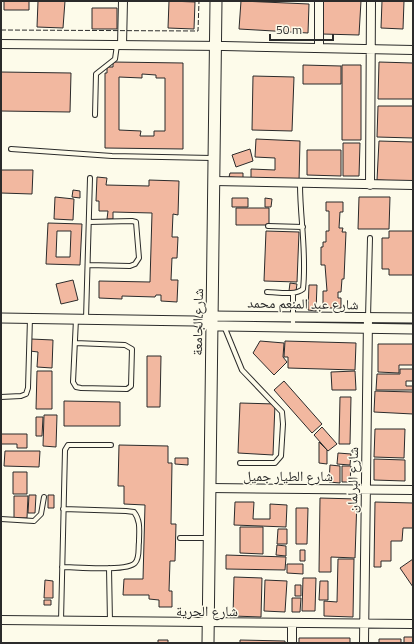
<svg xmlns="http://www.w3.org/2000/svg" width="414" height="644" font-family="'Titillium Web','Noto Naskh Arabic',sans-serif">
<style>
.building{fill:#f2b8a0;stroke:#2b2b2b;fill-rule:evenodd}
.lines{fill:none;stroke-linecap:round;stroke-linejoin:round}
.service-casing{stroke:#2b2b2b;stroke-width:6}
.minor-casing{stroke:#2b2b2b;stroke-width:10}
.tertiary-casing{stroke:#2b2b2b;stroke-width:11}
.secondary-casing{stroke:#2b2b2b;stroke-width:13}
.service{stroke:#fdfbea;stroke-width:4}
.minor{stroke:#fdfbea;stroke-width:8}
.tertiary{stroke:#fdfbea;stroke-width:9}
.secondary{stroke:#fdfbea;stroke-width:11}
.fence{stroke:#2b2b2b;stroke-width:1;stroke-dasharray:5 2;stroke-linecap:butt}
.labels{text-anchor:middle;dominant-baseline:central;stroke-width:3;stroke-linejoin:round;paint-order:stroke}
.street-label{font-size:14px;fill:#2b2b2b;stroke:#fdfbea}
</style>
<rect width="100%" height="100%" fill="#fdfbea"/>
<!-- building -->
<path class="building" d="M4 1H29V10H4Z
M38 1H65L63 28 37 27Z
M169 1 195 2 194 29 168 28Z
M241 1 309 4 308 33 239 29Z
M323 1H361L359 35 322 34Z
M382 1H404L403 29 381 28Z
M92 8H117V29H92Z
M113 62 183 63V149L105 148V73H107V67H113ZM142 74 156 75V78H165V131H154V136H140L141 131 119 130V77L142 78Z
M379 62 413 63V99H378Z
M303 65 341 66V84H303Z
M342 65H361V140H342Z
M1 72 71 73 70 112 1 111Z
M253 76 294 77 292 131 252 130Z
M378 106H413V138L377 137Z
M256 139 300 141 299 181 251 179V169L275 170V158L255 157Z
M379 141 413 142V182L377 180Z
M343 143H360L359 176H343Z
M250 149 253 161 236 167 232 155Z
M307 150H341V176L307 175Z
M1 170H33L32 194 1 193Z
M230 173H243V178L229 177Z
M97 177 107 178 106 185 149 186V180L179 181 178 215 173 214 172 237H178L177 258H172L171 280H178L177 302 161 301V295H156L155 297 122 296V299L99 298V281L150 282 152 213 113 212V219H107L108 211H99V201H96Z
M73 190 80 191V198L72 197Z
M55 197 74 199 73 220 54 219Z
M359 197H390L389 229H358Z
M232 198H248V207H232Z
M265 198 272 199 271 207H265Z
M326 202H343V212H340L339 228H343L342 232H346L344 279H342L341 292H338V298H341V308H323V291H327L325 265H321V247H323V242H326V231H329V211H326Z
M236 208H269V225H236Z
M48 223 82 224 80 265 46 264ZM57 231H71L70 257H56Z
M266 231 299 232 297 282 264 281Z
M389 231H413V275H389V269H382V238H389Z
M73 280 78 300 61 304 56 284Z
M290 283 297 284 296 291H289Z
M309 285H317L316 311 308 310Z
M31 339 53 340 52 368 37 367 38 352 30 351Z
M260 341 284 343 283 357 287 362 274 375 253 353Z
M285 341 356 343 355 370 288 368V357H284Z
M378 344H413V365H399V373L378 372Z
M147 356H161L160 407H147Z
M400 369H413V381H406V386H413V390H376L377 374H400Z
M37 371H52V409H36Z
M355 371 356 390H332L331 372Z
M284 381 322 424 312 433 274 390Z
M375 391 413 392V414L374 412Z
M340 397H351L350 444H339Z
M64 401 120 402V426H64Z
M240 403 275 404 273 455 238 453Z
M44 415H57L56 447 43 446Z
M36 417H43L42 436H36Z
M322 427 337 444 328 451 314 435Z
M375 429H405L404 458 374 457Z
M1 434H27V448H17V444H1Z
M319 442 327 450V464L319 463Z
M119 445 168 446V463H172L171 524H176L175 561H170L169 591H172V607H159V600L149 599V595H123L124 579H143L145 505 124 504V486H118Z
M5 451H40L39 467 4 466Z
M338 453 351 454 350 465 337 464Z
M175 458H188V465L175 464Z
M374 459 405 460V481L374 480Z
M330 465 340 466V483L329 482Z
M342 466H351L350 482H342Z
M13 472H27V494H13Z
M29 495H36L35 513H28Z
M48 495H54V508H48Z
M14 496H28L27 518H14Z
M320 498 357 499 355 558 331 557V572H319Z
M235 502H254L253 519H270V504L287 505 286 527 234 525Z
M375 502 413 503V528H403L402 541H391V561H381V567H374Z
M296 508H308L307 544H296Z
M240 527H263V554L240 553Z
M278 529H287V544H277Z
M277 545 286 546V556L276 555Z
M300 550H305V561H300Z
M226 555 286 557 285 570 226 569Z
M338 559H354L353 617 324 616V601L337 602Z
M413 559V587L400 568Z
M287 564H303V574L287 573Z
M234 577 262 578 261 617 233 616Z
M303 578H316L315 611H302Z
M45 580 53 581V598H44Z
M265 580 287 581 285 612 264 611Z
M320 581H328V600H319Z
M295 585H301V596H295Z
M292 598H301L300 612H292Z
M44 600H51V605H44Z
M404 637H413V643H404Z
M299 638H350V643H299Z
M379 639H401V643H379Z
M158 640H168V643H158Z
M240 640 285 641V643H240Z"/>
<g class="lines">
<defs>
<path id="service" d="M95 115 96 74 115 59 117 45
M11 149 112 156 212 158
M268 226 303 227
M88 265 130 266 135 264 139 258 136 222 132 221 89 222
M267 292C277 292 295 296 303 289 307 254 300 219 300 184
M368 318 370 238
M86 319 90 178
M224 326 242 370 282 412 283 424 281 456 275 463H240
M293 327V293
M75 343 125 345 132 349 131 386 127 389 81 388 76 387 73 382 76 319
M1 397 21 396 26 394 28 388 30 318
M1 519 34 521 41 514 44 497
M180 538H208
M62 567C75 567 127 572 135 563 140 558 138 548 139 542 139 531 141 521 134 512L126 511 63 509
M109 568 110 622
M61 621 65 450 68 445H111"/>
<path id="minor" d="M1 44 224 46 413 50
M122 45 123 1
M319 48V1
M214 181 413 185
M370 185 371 1
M210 488 413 490
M1 620 413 624
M292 643V623
M364 643 368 318"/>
<path id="tertiary" d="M207 317 212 316 413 318
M1 318 194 321 212 326H224L413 329"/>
<path id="secondary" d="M208 643 216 1"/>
</defs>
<!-- service casing -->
<use href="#service" class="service-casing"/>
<!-- minor casing -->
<use href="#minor" class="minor-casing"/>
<!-- tertiary casing -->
<use href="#tertiary" class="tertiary-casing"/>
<!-- secondary casing -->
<use href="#secondary" class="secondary-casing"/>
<!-- service -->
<use href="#service" class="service"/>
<!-- minor -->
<use href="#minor" class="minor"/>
<!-- tertiary -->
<use href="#tertiary" class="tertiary"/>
<!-- secondary -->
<use href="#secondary" class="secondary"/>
<!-- fence -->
<path class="fence" d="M1 30 198 31 199 1"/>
</g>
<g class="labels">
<!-- street labels -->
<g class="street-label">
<text transform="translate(303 303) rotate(1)">شارع عبد المنعم محمد</text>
<text transform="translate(197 322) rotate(-89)">شارع الجامعة</text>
<text x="288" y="475">شارع الطيار جميل</text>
<text transform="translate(352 480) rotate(-89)">شارع البرلمان</text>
<text x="207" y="610">شارع الحرية</text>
</g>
</g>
<!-- border -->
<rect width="414" height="644" fill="none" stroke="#2b2b2b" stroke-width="4"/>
<!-- scale -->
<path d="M270 34v6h63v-6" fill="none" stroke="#2b2b2b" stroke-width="2"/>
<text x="276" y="34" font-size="12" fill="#2b2b2b" stroke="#fdfbea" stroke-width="3" paint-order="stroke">50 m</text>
</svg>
